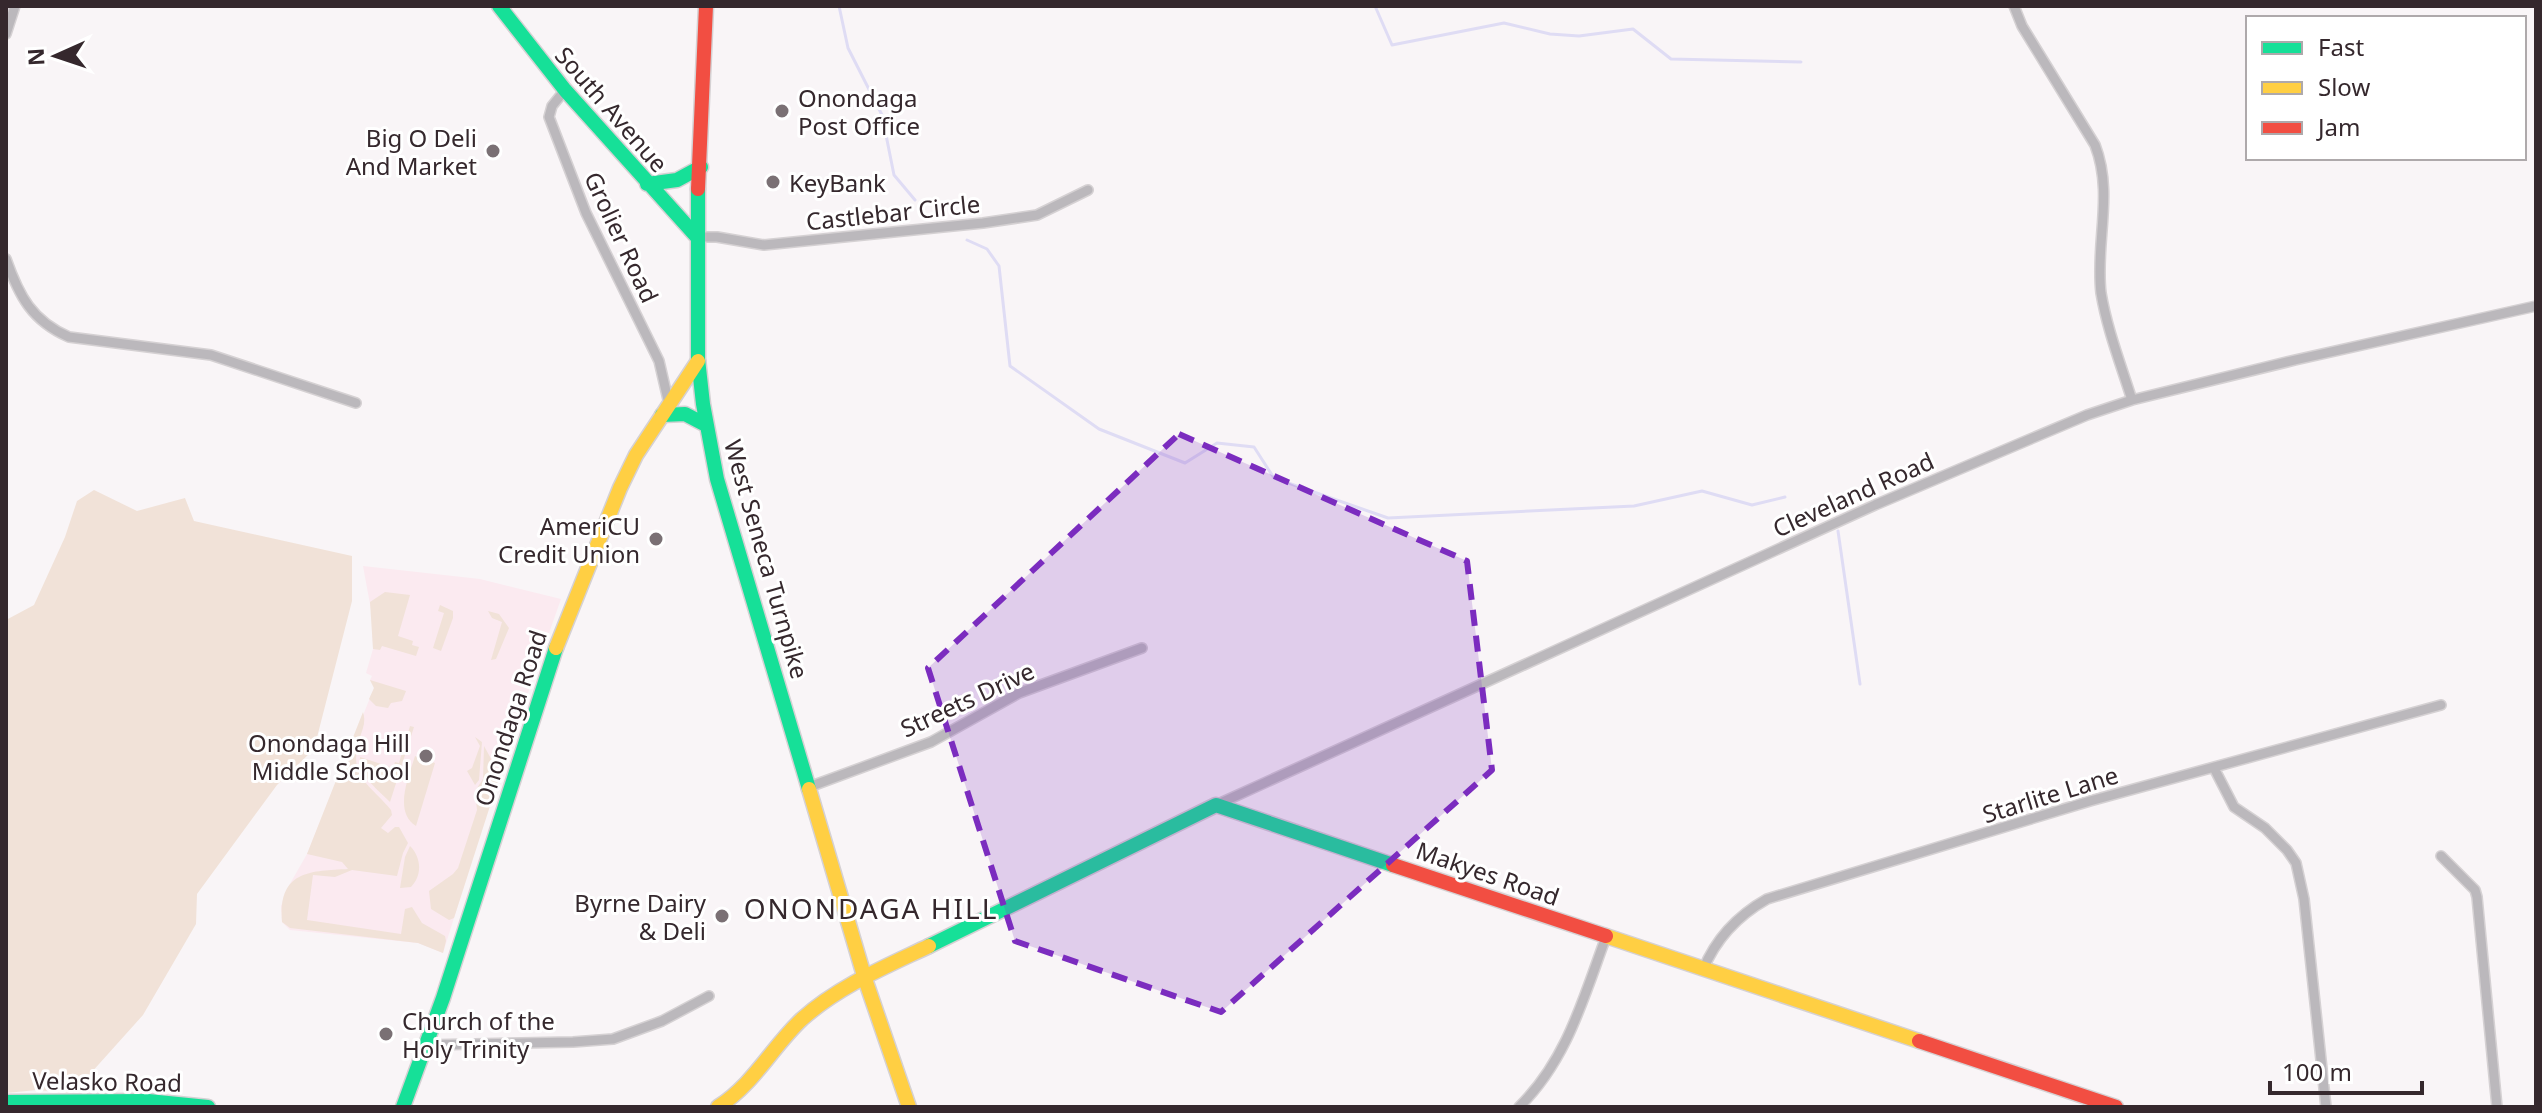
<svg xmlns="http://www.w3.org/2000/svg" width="2542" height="1113" font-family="'Noto Sans',sans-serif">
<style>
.built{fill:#fbeaf0}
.green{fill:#f1e2d8}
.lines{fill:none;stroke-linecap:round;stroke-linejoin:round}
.stream{stroke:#dfdcf4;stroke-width:3}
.street-casing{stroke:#d5d1d3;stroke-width:12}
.fast-casing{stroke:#d5d1d3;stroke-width:17}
.slow-casing{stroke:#d5d1d3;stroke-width:17}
.jam-casing{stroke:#d5d1d3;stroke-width:17}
.street{stroke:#bbb8bc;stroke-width:9}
.fast{stroke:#16e098;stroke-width:14}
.slow{stroke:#ffcf43;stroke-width:14}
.jam{stroke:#f24e42;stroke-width:14}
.marked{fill:#7b2cbf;fill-opacity:0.2;stroke:#7b2cbf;stroke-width:6;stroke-dasharray:16 10;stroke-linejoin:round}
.poi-dot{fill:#7a7074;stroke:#fff;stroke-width:3}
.labels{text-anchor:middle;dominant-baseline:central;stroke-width:6;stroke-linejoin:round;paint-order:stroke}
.poi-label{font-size:24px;fill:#35282d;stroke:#fff;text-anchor:end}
.street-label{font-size:24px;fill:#35282d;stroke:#fff}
.quarter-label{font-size:28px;letter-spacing:2px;fill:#35282d;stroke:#fff}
</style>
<rect width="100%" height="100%" fill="#f9f5f7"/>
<!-- built -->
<path class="built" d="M363 566 480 579 561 599 494 790 443 953 418 943 290 930 282 922 281 906 287 889 307 854 374 688 370 680 372 676 366 673 373 649 372 615Z"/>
<!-- green -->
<path class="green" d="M94 490 137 511 185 498 194 521 352 556V601L314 749 277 785 197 894 196 924 143 1015 73 1093 37 1090 6 1093V620L34 605 65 537 77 501Z
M385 592 410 595 398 636 413 641 412 645 419 647 416 656 382 646 380 650 373 649 370 602Z
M440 605 453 611V618L441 651 433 648 444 613 438 611Z
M488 611 499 614 509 628 496 659 491 660 502 622 492 618Z
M370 680 406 691 402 701 391 703 388 708 376 706 369 699 374 688Z
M363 712C366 722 363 728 360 737 347 777 369 783 391 810L392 815 381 828 388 833 395 827H399L408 843 403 853 397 876 352 870 335 877 313 875 307 920 401 934 405 909 412 907 422 923 445 936 446 941 443 953 418 943 290 928 282 922C278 871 309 871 348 869L342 862 307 854Z
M410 726 414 727 390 802C377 789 359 776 360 757L393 768 395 762 399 763Z
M475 737 482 742 479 780 475 785 467 771 472 768 480 746Z
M484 746 500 775 454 918 449 920 431 909 429 891 453 874 458 868 477 810 475 791 483 779Z
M415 756 435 763 416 826C393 812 409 776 415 756Z
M410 846C422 858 422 876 411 887L400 888 405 857Z"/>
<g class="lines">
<!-- stream -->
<path class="stream" d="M839 6 848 48 882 115 894 175 915 200
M1375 6 1392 45 1504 23 1550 34 1579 36 1633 29 1671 59 1801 62
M967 240 987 249 999 266 1010 366 1099 429 1185 463 1217 443 1254 447 1274 478 1388 518 1634 506 1702 491 1752 505 1785 497
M1817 507 1836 514
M1838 531 1860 684"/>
<defs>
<path id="street" d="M2014 6 2022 26 2095 145C2114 194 2095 243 2101 293 2107 329 2121 365 2132 400
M6 34 15 6
M565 90 552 106 549 117 586 213 659 361 669 404
M697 237H717L764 245 983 223 1037 215 1088 190
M6 259C19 296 32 321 69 337L211 355 356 403
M2214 768 2234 807 2265 828 2287 850 2296 863 2304 899 2326 1107
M809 787 931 742 1019 693 1142 648
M1216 805 1875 505 2087 415 2132 400 2295 360 2536 306
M2441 856 2475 890 2477 897 2497 1107
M1703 970C1716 938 1737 916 1767 899L2090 801 2441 705
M427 1045 573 1042 613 1039 662 1021 709 996
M1519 1107C1567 1060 1583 999 1606 937"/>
<path id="fast" d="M499 6 565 90 697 237
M647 184 677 180 701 167
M698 189V359L703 404 717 479 809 789
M662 415 685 414 706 425
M929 946 1216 805 1393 865
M6 1102 148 1101 208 1107
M403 1107 443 998 556 648"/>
<path id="slow" d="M556 648 620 488 636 455 698 361
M809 789 865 979 909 1107
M1606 936 1919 1041
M718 1107C754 1084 772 1047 802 1019 839 986 885 967 929 946"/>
<path id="jam" d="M698 189 706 6
M1393 865 1606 936
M1919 1041 2116 1107"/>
</defs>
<!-- street casing -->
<use href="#street" class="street-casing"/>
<!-- fast casing -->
<use href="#fast" class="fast-casing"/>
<!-- slow casing -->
<use href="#slow" class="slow-casing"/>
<!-- jam casing -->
<use href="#jam" class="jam-casing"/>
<!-- street -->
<use href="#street" class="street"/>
<!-- fast -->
<use href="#fast" class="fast"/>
<!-- slow -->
<use href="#slow" class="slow"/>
<!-- jam -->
<use href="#jam" class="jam"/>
</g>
<!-- marked area -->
<path class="marked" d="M1179 434 1467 561 1492 770 1221 1012 1015 941 928 668Z"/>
<!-- markers -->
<g class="poi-dot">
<circle cx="782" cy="111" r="8"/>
<circle cx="493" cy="151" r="8"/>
<circle cx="773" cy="182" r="8"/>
<circle cx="656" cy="539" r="8"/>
<circle cx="426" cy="756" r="8"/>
<circle cx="722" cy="916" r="8"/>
<circle cx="386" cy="1034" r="8"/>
</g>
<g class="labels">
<!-- poi labels -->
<g class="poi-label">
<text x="798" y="97" text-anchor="start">Onondaga<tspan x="798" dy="28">Post Office</tspan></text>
<text x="477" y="137">Big O Deli<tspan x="477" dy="28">And Market</tspan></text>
<text x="789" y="182" text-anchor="start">KeyBank</text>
<text x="640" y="525">AmeriCU<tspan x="640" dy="28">Credit Union</tspan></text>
<text x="410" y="742">Onondaga Hill<tspan x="410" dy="28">Middle School</tspan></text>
<text x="706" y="902">Byrne Dairy<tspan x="706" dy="28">&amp; Deli</tspan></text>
<text x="402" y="1020" text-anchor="start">Church of the<tspan x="402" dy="28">Holy Trinity</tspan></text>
</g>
<!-- street labels -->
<g class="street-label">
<text transform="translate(612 109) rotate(49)">South Avenue</text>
<text transform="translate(893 212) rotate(-6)">Castlebar Circle</text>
<text transform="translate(622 237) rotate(65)">Grolier Road</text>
<text transform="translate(1853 494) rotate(-24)">Cleveland Road</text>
<text transform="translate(767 559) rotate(74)">West Seneca Turnpike</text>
<text transform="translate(967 699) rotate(-25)">Streets Drive</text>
<text transform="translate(510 718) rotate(-72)">Onondaga Road</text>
<text transform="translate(2050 794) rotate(-17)">Starlite Lane</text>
<text transform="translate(1488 873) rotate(19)">Makyes Road</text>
<text transform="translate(107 1081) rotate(1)">Velasko Road</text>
</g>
<!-- quarter labels -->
<g class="quarter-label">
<text x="871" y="908">ONONDAGA HILL</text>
</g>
</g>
<!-- border -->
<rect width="2542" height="1113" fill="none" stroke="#35282d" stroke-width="16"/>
<!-- legend -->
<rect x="2246" y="16" width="280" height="144" fill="#ffffff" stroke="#aea9ab" stroke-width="2"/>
<rect x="2262" y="42" width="40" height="12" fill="#16e098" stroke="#aea9ab" stroke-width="2"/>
<text x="2318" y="56" font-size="24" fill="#35282d">Fast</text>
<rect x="2262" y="82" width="40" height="12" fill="#ffcf43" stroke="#aea9ab" stroke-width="2"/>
<text x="2318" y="96" font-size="24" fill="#35282d">Slow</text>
<rect x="2262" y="122" width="40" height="12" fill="#f24e42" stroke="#aea9ab" stroke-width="2"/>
<text x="2318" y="136" font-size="24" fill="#35282d">Jam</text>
<!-- north arrow -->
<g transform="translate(56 56) rotate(267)" stroke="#ffffff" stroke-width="6" paint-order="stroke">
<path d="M0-6L14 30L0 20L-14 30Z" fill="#35282d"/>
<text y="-12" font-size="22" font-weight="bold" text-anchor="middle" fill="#35282d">N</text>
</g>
<!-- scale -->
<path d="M2270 1081v12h152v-12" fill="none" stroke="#35282d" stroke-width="4"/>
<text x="2282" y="1081" font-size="24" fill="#35282d" stroke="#ffffff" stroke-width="6" paint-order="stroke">100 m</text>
</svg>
